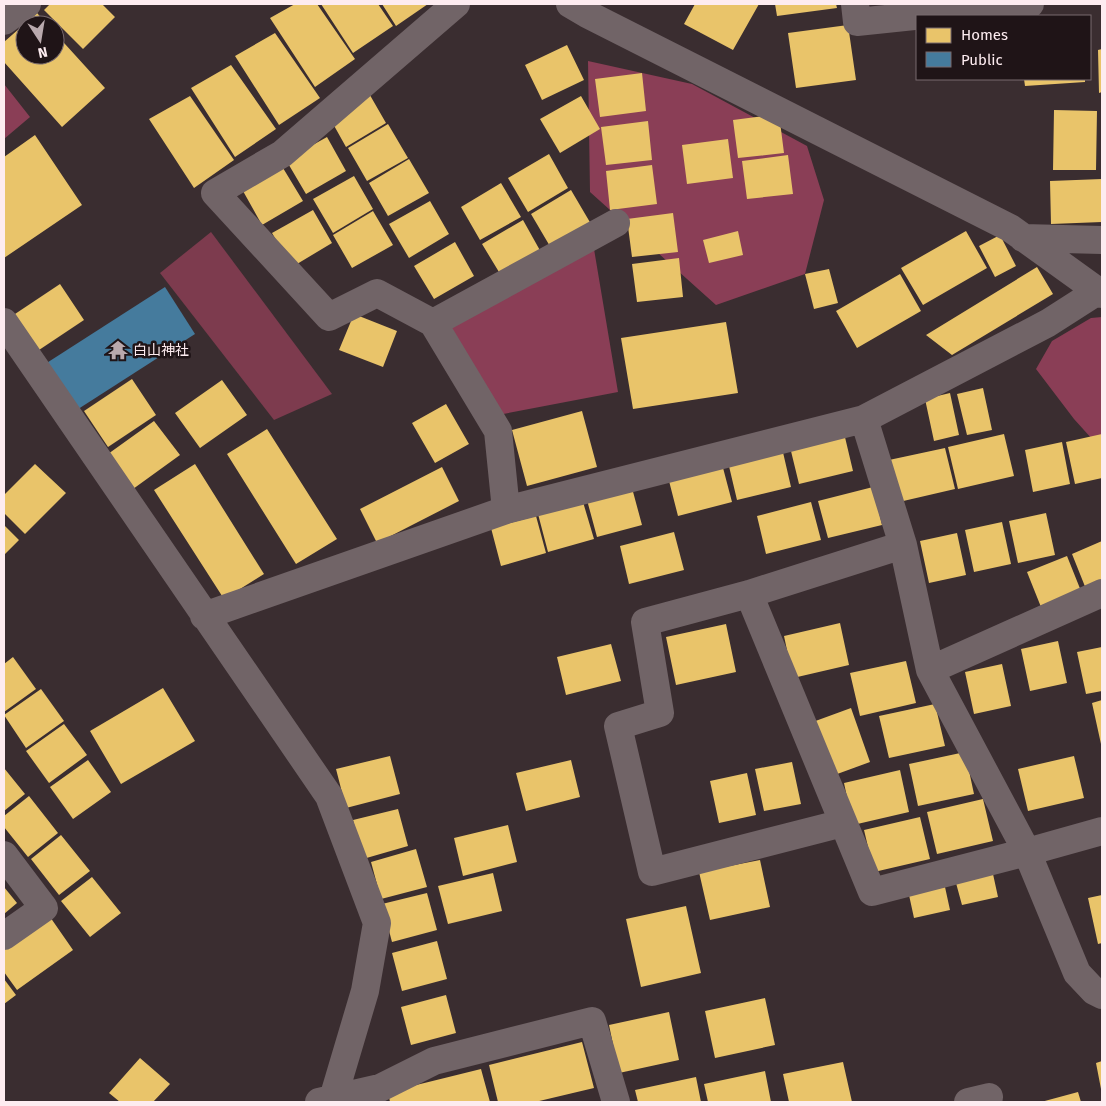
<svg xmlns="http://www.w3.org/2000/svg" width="1106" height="1106" font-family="'Fira Sans','Noto Sans JP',sans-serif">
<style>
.green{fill:#7d3b4e}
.forest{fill:#8a3e56}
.homes{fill:#e9c46a}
.public{fill:#457b9d}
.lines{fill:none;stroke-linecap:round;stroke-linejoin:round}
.minor{stroke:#716467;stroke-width:28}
.labels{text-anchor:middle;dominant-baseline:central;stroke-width:5;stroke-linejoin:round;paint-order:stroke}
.poi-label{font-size:14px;fill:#fdecf0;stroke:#1f1417;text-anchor:start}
</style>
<rect width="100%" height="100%" fill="#3a2d30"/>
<!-- green -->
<path class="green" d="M211 232 332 394 274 420 160 273Z"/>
<!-- forest -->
<path class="forest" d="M588 61 692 84 807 146 824 200 805 274 716 305 590 192Z
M4 84 30 117 4 139Z
M594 249 618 392 498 415 449 324Z
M1102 317V450L1074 419 1036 369 1052 341 1091 318Z"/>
<!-- homes -->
<path class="homes" d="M50 4H102L115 17 83 49 44 10Z
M295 4H317L355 59 315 87 270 18Z
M321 4H378L393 26 353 53Z
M382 4H428L396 26Z
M695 4H759L733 50 684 24Z
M775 4H836L837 8 777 16Z
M37 13 48 25H25V55H55V33L105 88 62 127 4 62V42Z
M848 25 856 80 796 88 788 33Z
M275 33 320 98 279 125 235 56Z
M567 45 584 80 542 100 525 65Z
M1102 49V92L1099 93 1098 50Z
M231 65 276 129 235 157 191 88Z
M642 73 646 111 600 117 595 79Z
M1024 79H1085V82L1025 86Z
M367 90 386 123 346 147 332 122Z
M190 96 234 160 194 188 149 119Z
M581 96 600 129 560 153 540 119Z
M1054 110 1097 111 1096 170H1053Z
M779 114 784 153 738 158 733 120Z
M648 121 652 160 606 165 601 127Z
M388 124 408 158 367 181 348 148Z
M35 135 82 205 4 258V157Z
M327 137 346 171 306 194 286 160Z
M728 139 733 178 687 184 682 145Z
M549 154 568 188 528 212 508 178Z
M788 155 793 194 747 199 742 161Z
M409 159 429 193 388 216 369 183Z
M652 165 657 204 610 210 606 171Z
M283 168 303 201 262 225 243 191Z
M354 176 373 209 333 233 313 199Z
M1102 179V222L1051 224 1050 181Z
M501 183 521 217 480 240 461 207Z
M571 190 591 224 551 248 531 214Z
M430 201 449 234 409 258 389 224Z
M313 210 332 243 292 267 272 233Z
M373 211 393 245 352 268 333 235Z
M673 213 678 252 632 257 627 219Z
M523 220 542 254 502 277 482 244Z
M738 231 743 255 709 263 703 240Z
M966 231 987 268 923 305 901 268Z
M1000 235 1016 266 995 277 979 246Z
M455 242 474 276 434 299 414 266Z
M679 258 683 297 637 302 632 264Z
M1037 267 1053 294 952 355 926 335Z
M829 269 838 303 814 309 805 274Z
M900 274 921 311 857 348 836 311Z
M60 284 84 320 36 352 12 316Z
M354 314 397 331 383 367 339 350Z
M726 322 738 393 633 409 621 338Z
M132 379 156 415 108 447 84 411Z
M222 380 247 415 200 448 175 413Z
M983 388 992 430 967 435 957 394Z
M950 393 959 435 934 441 925 399Z
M446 404 469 444 435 463 412 423Z
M582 411 597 467 527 486 512 430Z
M154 421 180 455 133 489 108 454Z
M267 429 337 539 296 564 227 454Z
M844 433 853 471 799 484 790 447Z
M1004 434 1014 476 958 489 948 447Z
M1102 434V478L1075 484 1066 442Z
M1062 442 1070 484 1033 492 1025 450Z
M782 448 791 487 737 500 728 462Z
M945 448 955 489 899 502 889 460Z
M35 464 66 493 25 534 4 513V495Z
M195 464 264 574 224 599 154 490Z
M722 464 732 502 678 516 668 477Z
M442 467 459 501 377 543 360 509Z
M873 487 882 525 828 538 818 501Z
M632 488 642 525 597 537 587 500Z
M583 502 594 539 548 552 538 514Z
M811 502 821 540 766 554 757 516Z
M1046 513 1055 555 1018 563 1009 521Z
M536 516 546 553 501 566 491 528Z
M1002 522 1011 564 974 572 965 530Z
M4 525 19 540 4 555Z
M674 532 684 570 629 584 620 546Z
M957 533 966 575 929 583 920 541Z
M1102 541V582L1086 589 1072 554Z
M1067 556 1081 591 1041 607 1027 572Z
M840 623 849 665 793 678 784 636Z
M726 624 736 672 676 685 666 637Z
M1058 641 1067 683 1030 691 1021 649Z
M611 644 621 681 566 695 557 657Z
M1102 647V691L1086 694 1077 652Z
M13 657 36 689 4 712V664Z
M906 661 916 703 860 716 850 673Z
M1002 664 1011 706 974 714 965 672Z
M163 688 195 741 121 784 90 731Z
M41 689 64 721 26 748 4 715Z
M1102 700V744H1101L1092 703Z
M935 704 945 746 889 758 879 716Z
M851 708 870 762 829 777 810 723Z
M64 724 87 755 49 783 26 751Z
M965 752 974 794 918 806 909 764Z
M390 756 400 794 346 808 336 769Z
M1074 756 1084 798 1028 811 1018 769Z
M88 760 111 792 73 819 50 787Z
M571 760 580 797 526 811 516 773Z
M792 762 801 804 764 811 755 769Z
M4 768 25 794 4 811Z
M900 770 909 812 853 825 844 783Z
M747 773 756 815 719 823 710 781Z
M29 796 58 833 28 857 4 827V816Z
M983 799 993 841 937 854 927 812Z
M398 809 408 846 363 859 353 820Z
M920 817 930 859 874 872 864 830Z
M508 825 517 862 463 876 454 838Z
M61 835 90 871 59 895 31 859Z
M416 849 427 887 381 899 371 862Z
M760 860 770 907 710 920 699 872Z
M493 873 502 911 448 924 438 886Z
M993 874 998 897 962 905 956 883Z
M92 877 121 913 90 937 61 901Z
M4 887 17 903 4 914Z
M945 887 950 910 914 918 909 895Z
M427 893 437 930 392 942 382 904Z
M1102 895V943L1098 944 1088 898Z
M686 906 701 973 641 987 626 919Z
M48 914 73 950 17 990 4 972V946Z
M437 941 447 979 402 991 392 953Z
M4 979 16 995 4 1004Z
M446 995 456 1033 411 1045 401 1007Z
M765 998 775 1045 715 1058 705 1011Z
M669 1012 679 1060 619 1073 609 1025Z
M582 1042 594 1088 535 1102H498L489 1065Z
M140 1058 170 1084 153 1102H120L109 1093Z
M1102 1061V1089H1101L1096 1063Z
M843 1062 852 1102H789L783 1074Z
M481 1069 490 1102H390L388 1092Z
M765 1071 771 1102H708L704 1084Z
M696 1077 701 1102H638L635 1090Z
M1078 1092 1081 1102H1041Z"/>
<!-- public -->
<path class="public" d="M165 287 195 334 72 413 42 366Z"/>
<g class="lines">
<!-- minor -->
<path class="minor" d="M456 4 282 154 215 193 329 317 377 293 433 323 616 223
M570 4 587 14 1010 228 1102 294
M855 4 857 22 1030 4
M4 21 27 4
M1023 238 1102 240
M4 322 329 796 377 923 365 991 332 1102
M433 323 498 431 506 510
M864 419 903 545 930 670 1027 852 1077 973 1094 991 1102 995
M749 594 872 892 1027 852 1102 831
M204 616 506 510 864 419 1048 323 1098 291
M930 670 1102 593
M843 823 652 872 618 726 660 713 645 622 749 594 903 545
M4 855 44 908 4 936
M319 1102 380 1088 434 1061 592 1021 616 1102
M968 1102 989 1097"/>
</g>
<!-- icons -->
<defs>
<symbol id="temple-bare" viewBox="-9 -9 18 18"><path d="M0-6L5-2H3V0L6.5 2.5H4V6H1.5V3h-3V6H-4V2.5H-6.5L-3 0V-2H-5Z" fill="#b9a9ad" stroke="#1f1417" stroke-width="2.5" paint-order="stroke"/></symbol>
</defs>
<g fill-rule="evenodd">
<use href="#temple-bare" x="104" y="336" width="28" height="28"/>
</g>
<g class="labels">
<!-- poi labels -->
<g class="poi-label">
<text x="133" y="350">白山神社</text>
</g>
</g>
<!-- border -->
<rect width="1106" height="1106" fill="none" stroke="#fdecf0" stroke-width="10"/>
<!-- legend -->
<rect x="916" y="15" width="175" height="65" fill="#1f1417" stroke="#786a6e"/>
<rect x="926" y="28" width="25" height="15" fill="#e9c46a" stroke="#786a6e"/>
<text x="961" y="40" font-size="15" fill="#fdecf0">Homes</text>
<rect x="926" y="52" width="25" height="15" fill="#457b9d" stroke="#786a6e"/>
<text x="961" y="65" font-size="15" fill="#fdecf0">Public</text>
<!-- north arrow -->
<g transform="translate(40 40) rotate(168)"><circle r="24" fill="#1f1417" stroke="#786a6e"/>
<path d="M0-4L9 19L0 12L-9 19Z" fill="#b9a9ad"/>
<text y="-8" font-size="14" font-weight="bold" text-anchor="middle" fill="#fdecf0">N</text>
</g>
</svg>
